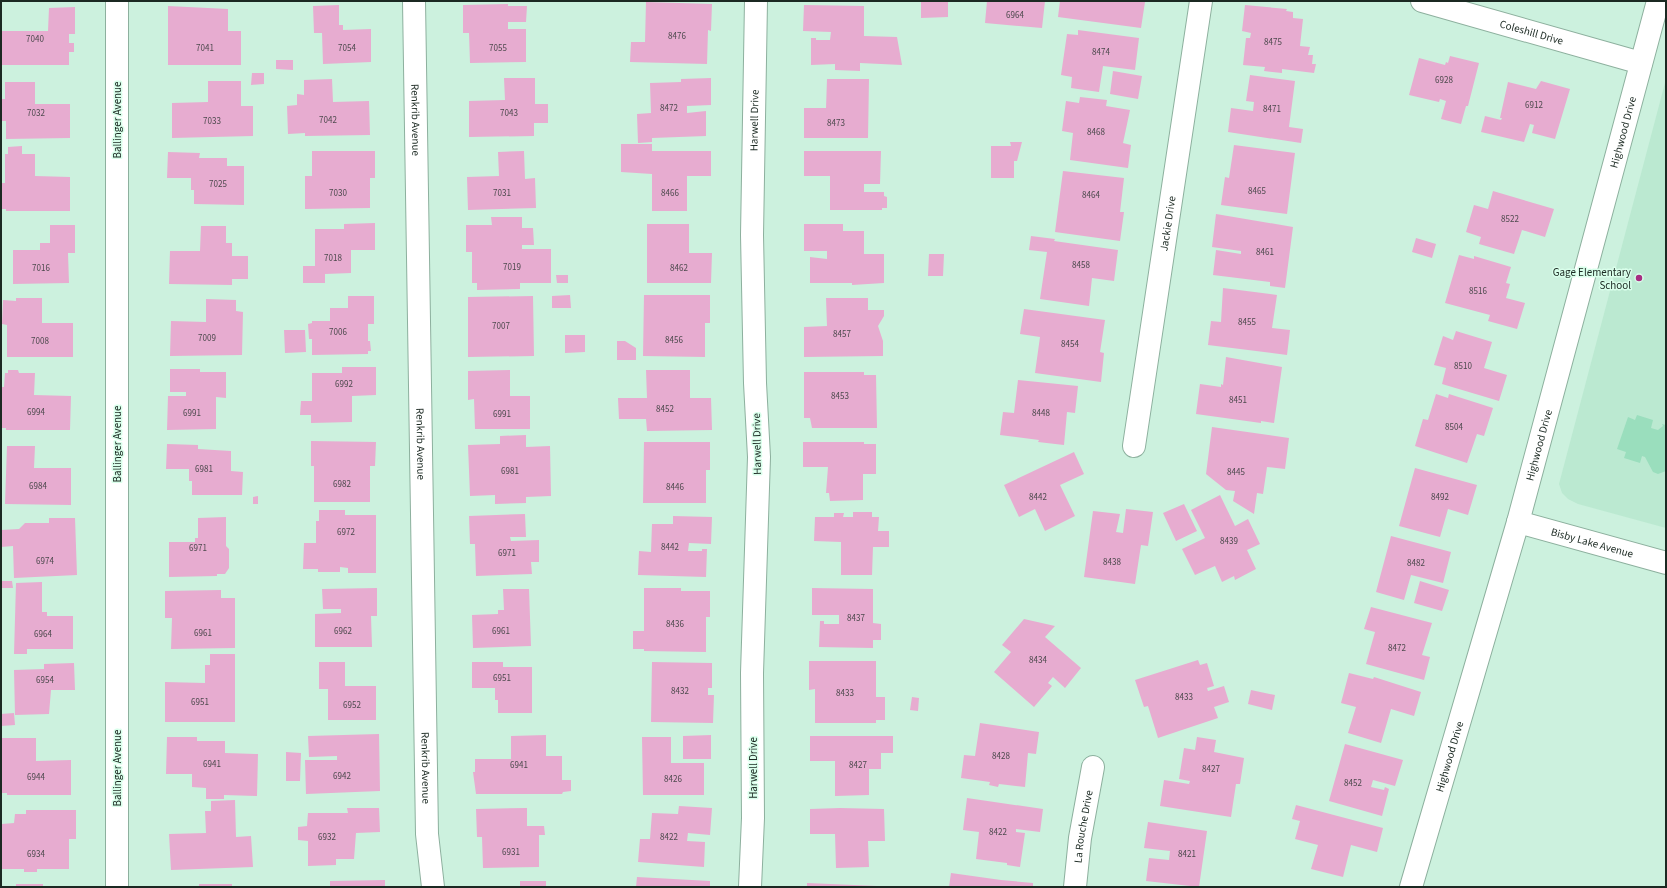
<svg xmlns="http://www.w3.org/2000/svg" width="1667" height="888" font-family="'Source Sans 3',sans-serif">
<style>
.built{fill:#bbe9d1}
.green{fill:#9adebd}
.building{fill:#e7acd0}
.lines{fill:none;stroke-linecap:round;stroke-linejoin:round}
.minor-casing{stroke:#8db09e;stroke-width:24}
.minor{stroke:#fff;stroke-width:22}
.poi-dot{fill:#a72d82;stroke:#d9ffeb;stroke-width:1.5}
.labels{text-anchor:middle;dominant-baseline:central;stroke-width:3;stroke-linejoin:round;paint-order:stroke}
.number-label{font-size:9px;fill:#4e4a4e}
.street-label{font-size:11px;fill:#1b2922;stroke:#d9ffeb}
.poi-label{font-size:11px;fill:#1b2922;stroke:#d9ffeb;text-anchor:end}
</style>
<rect width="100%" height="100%" fill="#ccf1de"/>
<!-- built -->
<path class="built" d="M1666 79V528L1578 504 1568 499 1562 493 1559 484Z"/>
<!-- green -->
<path class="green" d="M1637 415 1653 420 1651 428 1658 430 1663 426 1662 424 1666 425V471L1658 474 1653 472 1645 457 1642 456 1640 463 1624 458 1626 452 1617 449 1628 417 1635 420Z"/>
<!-- building -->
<path class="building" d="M921 1H948V17L921 18Z
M987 1H1045L1042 28 985 23Z
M1060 1 1145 2 1141 28 1058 17Z
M646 2 712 4 711 31 708 30 707 64 630 62 631 42H645Z
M508 4V6H527L526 22H508V29H526V62L470 63 469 33H463V5Z
M339 5V25H343V30L371 29V62L323 64 322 33H314L313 6Z
M804 5 864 6V36L897 37 902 65 860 63V71L835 70V64L811 65V38H816V40H830L831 32 803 31Z
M1245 5 1287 9 1286 11 1293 12V18L1303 19 1300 46 1310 47 1308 55H1313L1312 64H1316L1314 73 1282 69V73L1264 71 1265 67 1243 65 1246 38H1250L1251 33 1242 31Z
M168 6 228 9V31H241V65H168Z
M75 7V34H69V43H74V52H69V65H1V31H48L49 8Z
M1078 30 1139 38 1135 70 1103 66 1099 92 1071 88 1072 77 1061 75 1067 34 1078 35Z
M1450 56 1479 63 1468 106H1466L1461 124 1441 119 1446 101 1440 99 1439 102 1409 95 1419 58 1445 65 1446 62 1448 63Z
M276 60H293V70L276 69Z
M1113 71 1142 76 1138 99 1110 94Z
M252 73H264V84L251 85Z
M1250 75 1295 81 1289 127 1303 129 1301 143 1228 132 1231 108 1253 111 1254 102 1246 101Z
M504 78H535V104H548V123H534V136L469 137V101L505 100Z
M711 78V105L687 106V113L706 111V136L652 138V142L638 143 637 114 651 113 650 83 681 82V79Z
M332 79 333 102 369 101 370 135 305 136V133L288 134 287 106 297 105V94L304 95V80Z
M827 79H869L868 138H804V108H826Z
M208 81H241V106H253V136L172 138V103L208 102Z
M1541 81 1570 89 1555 139 1532 133 1534 125 1530 124 1524 142 1481 132 1485 116 1501 120 1502 118H1500L1508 82 1536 89Z
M5 82H35V104H70V138L6 139V121H1V99H5Z
M1080 97 1107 100 1106 106 1130 110 1123 143 1131 145 1128 168 1070 160 1073 133 1062 131 1066 101 1079 103Z
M1010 142H1022L1017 161H1014V178H991V146H1011Z
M621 144H652V151H711V176H687V211H652V174L621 172Z
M1234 145 1295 153 1287 214 1221 205 1225 177 1229 178Z
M22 146V154H35V176L70 177V211H6V209H1V183H5V154H8V147Z
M312 151H375V178H370V208L305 209V176H312Z
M524 151 525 179 535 178 536 208 468 210 467 177 499 176 498 152Z
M804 151H881L880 184H864V192H884V196L887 197V208H882V210H830V176H804Z
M168 152 200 153 199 158H227V166H244V205L194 204V190H191V178H167Z
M1063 171 1124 178 1120 212H1124L1120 241 1055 232Z
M1493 191 1554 209 1545 237 1522 230 1514 254 1479 244 1481 237 1466 232 1474 205 1488 209Z
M1216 214 1293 227 1285 288 1270 286V282L1213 275 1216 250 1241 254V251L1212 247Z
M491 217H522V228H533L534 245H522V249H551V283H520V289L477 290V283H472V252H466V225H492Z
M375 223V250H351V273L325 274V283H303V266H315V229H344V224Z
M647 224H689V253H712L711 283H647Z
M804 224H843V231H864V254H884V283L852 285V283H810V257L827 259V251H804Z
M50 225H75V253H68L69 283 13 284V250H40V243H50Z
M201 226H226V243H232V256H248V279H232V285L169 284 170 251H200Z
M1031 236 1055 239 1054 241 1118 250 1114 281 1092 278 1089 306 1040 299 1047 252 1029 250Z
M1416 238 1436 244 1432 258 1412 252Z
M929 254H944L943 276H928Z
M1459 255 1474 259V256L1511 267 1506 283 1510 284 1506 298 1525 303 1517 329 1488 321 1490 315 1445 303Z
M556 275H568V283H557Z
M1223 288 1277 295 1272 328 1290 330 1287 355 1208 345 1211 321 1221 322Z
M570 295 571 308H552V296Z
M644 295H710V323H705V357L643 356Z
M348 296H374V324H368V341H370L371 351H368V354L312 355V339H309L308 324 312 323V321H330V308H348Z
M533 296 534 356 468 357V297Z
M16 298H42V323H73V357H7V325L2 324 3 300 16 301Z
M826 298H868V310H884V316L878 326 883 341V356L804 357V327L827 326Z
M206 299 236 300V311L243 312 242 355 170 356 171 321 206 322Z
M1024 309 1105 320 1100 352 1104 353 1101 382 1035 373 1040 337 1020 334Z
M284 330H305L306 352 285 353Z
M1456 331 1492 342 1484 368 1507 375 1499 401 1442 384 1446 368 1434 365 1443 336 1453 340Z
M565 335H585V352L565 353Z
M617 341H625L636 348V360H617Z
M1226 357 1282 367 1274 423 1261 421V423L1196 414 1200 384 1221 387V384L1223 385Z
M342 367H376V395L352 396V422L311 423V415H300L301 401H312V373H342Z
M170 369H200V372H226V398L216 397V429L167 430 168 396H186V392H170Z
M8 370H18L19 373H35L34 395 71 396 70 430H6V428H1V387H4L5 373H8Z
M510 370V396H530V429H475L474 399 468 400V371Z
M646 370H690V398H711L712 430 647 431 646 419H619L618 398H647Z
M804 372H864V375H876L877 428H812L810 418H804Z
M1018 380 1078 386 1075 413 1067 412 1064 445 1038 442 1039 440 1000 435 1003 412 1014 413Z
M1436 394 1448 398 1449 394 1493 408 1484 436 1477 434 1467 463 1415 446 1423 419 1428 420Z
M1212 427 1289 438 1285 469 1267 467 1263 494 1257 493 1254 514 1233 501 1235 491 1226 490 1206 474Z
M526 435V447L550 446 551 496 526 497V503L495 504V495L470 496 468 445 500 444V436Z
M311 441 376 442 375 466H370V502H314V466H311Z
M644 442H710V470H706V503H643Z
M803 442H864V444H876V474H863V500L830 501 829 493H826L828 467H803Z
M167 444 198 445V449L231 451V471L243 472 242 495H192V481H189V469H166Z
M7 446H35L34 468H71V505L5 504Z
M1074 452 1084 474 1060 485 1075 516 1045 531 1035 509 1019 517 1004 485Z
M1415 468 1477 485 1468 515 1448 509 1440 537 1399 526Z
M1220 495 1235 526 1248 519 1260 544 1247 550 1256 569 1235 580 1234 576 1222 582 1215 566 1195 575 1182 549 1205 538 1191 510Z
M258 496V504H253V497Z
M1184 504 1197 531 1176 541 1163 513Z
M1126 509 1153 512 1148 546 1141 545 1135 584 1084 577 1093 511 1120 514 1116 532 1123 533Z
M319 510H345V515H376V573H348V568L340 567V572H318V569H303L304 543H316V521H319Z
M853 512H872V517H879L878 531H889V547H873L872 575H841V542L814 541 815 517H834V513H844L843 517H853Z
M525 514 526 537H510L511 541 539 540V562H531L532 574 476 576 475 544H470L469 516Z
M673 516 712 517 711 544 689 543 688 551H702V549H707L706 577 638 575 639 551 651 552 652 524H673Z
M226 517V546L229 549V568L225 574H217V576L169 577V542H195V538H198V518Z
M49 518H75L77 575 14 578 13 546 1 547V530L19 529 25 523H49Z
M1391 536 1451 552 1443 583 1411 575 1404 600 1376 592Z
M1 581H12L13 588H1Z
M1420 581 1449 590 1442 611 1414 603Z
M42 582V612H47V616H73V649H27V654H14L16 583Z
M377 588V616H371L372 647H315V614L341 613V609H323L322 589Z
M644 588H681V591H710V617H706V652L644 651V649H633V631H644Z
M812 588 873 589V623L881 624V640H873V648L819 647 820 621H824V624H839V615H812Z
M503 589H529L531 646 473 648 472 615 498 614V610H504Z
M221 590V598H235V648L171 649 172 618H165V591Z
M1371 607 1432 623 1422 655 1430 657 1424 680 1366 664 1375 632 1364 629Z
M1024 619 1055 626 1045 637 1081 668 1065 688 1053 677 1048 683 1052 686 1034 707 994 672 1011 652 1002 645Z
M210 654H235V722H165V682L205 683V665H210Z
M1198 660 1200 665 1207 663 1214 686 1207 688 1208 691 1224 686 1229 702 1214 707 1218 718 1158 738 1148 706 1144 707 1135 680Z
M809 661H876V697H885V720H876V723H815V689L809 690Z
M319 662H345V686H376V720H328V689H319Z
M472 662H503V667H532V713H498V700H495V688H472Z
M652 662 712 663V688H708V695H714L713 723 651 722Z
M74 663 75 690H51L49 714 15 715 14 670 44 669V664Z
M1349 673 1373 679 1374 677 1421 692 1414 716 1391 709 1381 743 1348 733 1356 707 1341 703Z
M1251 690 1275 695 1272 710 1248 704Z
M912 697 919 698 918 711 910 710Z
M14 713 15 725 1 726V714Z
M980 723 1039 732 1036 754 1028 753 1025 787 999 784 998 787 989 785 990 782 961 778 964 755 975 756Z
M379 734 380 791 306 794 305 760H337V756L309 757 308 736Z
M546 735V756H562V780H571V791L563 792 562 794H476L473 772H475V759H511V736Z
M711 735V759H683V736Z
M810 736H893V753H881V769H869V795L835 796V761H810Z
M167 737H197V741H225V753L258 754 257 796 224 795V799H206V788L192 787V774H166Z
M642 737H671V763H704V795H643Z
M1197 737 1216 740 1214 752 1244 758 1240 784H1236L1231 817 1160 806 1164 780 1189 784 1190 781 1179 779 1184 748 1195 750Z
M1 738H36V761L71 760V795H7V793H1Z
M1345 744 1403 760 1395 786 1373 780 1371 787 1384 790 1385 787 1389 789 1382 816 1329 801Z
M286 752 301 753 300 781H286Z
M967 798 1043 809 1040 832 1016 829V832L1025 833 1020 867 1007 865V863L976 859 979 832 963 830Z
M235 800 236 837 251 836 253 867 171 870 169 834 206 833 205 811H211V801Z
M1296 805 1383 828 1377 852 1351 845 1343 877 1311 869 1318 845 1295 839 1300 821 1292 819Z
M679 806 712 808 710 835 688 833 687 841 705 842 704 867 638 862 640 839H650L652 813 678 814Z
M347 808H379L380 832 356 833 354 859H336V865L308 866V841L298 840V827L307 826 308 813H348Z
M527 808V826H544L545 835H539V867L483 868 482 837H477L476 809Z
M840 808 884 809 885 841H868L869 867 836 868 835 834H810V809Z
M26 810H76V839H69V869H37V872H24V869H2V824L14 823 15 814H26Z
M1148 822 1207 831 1199 887 1146 881 1149 858 1169 860 1170 851 1144 848Z
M951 873 1001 880 1033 883V887H949Z
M637 877 710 881V887H636Z
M385 880V887H330V881Z
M520 881H546V887H520Z
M807 883 877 886V887H807Z
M16 884H43V887H16Z
M199 884H232V887H199Z"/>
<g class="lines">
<defs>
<g id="minor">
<path d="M117 1V887"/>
<path id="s1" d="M414 1 427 834 433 887"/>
<path id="s2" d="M1422 1 1641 63"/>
<path id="s3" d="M1134 446 1201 1"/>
<path id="s4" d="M1518 522 1666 563"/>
<path id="s5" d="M750 887 753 818 752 673 759 457 755 383 752 235 756 1"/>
<path id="s6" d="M1075 887 1080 838 1093 767"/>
<path id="s7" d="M1411 887 1518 522 1658 1"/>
</g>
</defs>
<!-- minor casing -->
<use href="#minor" class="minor-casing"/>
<!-- minor -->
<use href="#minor" class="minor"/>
</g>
<!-- markers -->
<circle class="poi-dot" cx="1639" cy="278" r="4"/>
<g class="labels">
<!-- number labels -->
<g class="number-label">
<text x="1015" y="15">6964</text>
<text x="677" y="36">8476</text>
<text x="35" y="39">7040</text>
<text x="1273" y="42">8475</text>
<text x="205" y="48">7041</text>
<text x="347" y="48">7054</text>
<text x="498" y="48">7055</text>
<text x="1101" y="52">8474</text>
<text x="1444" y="80">6928</text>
<text x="1534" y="105">6912</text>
<text x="669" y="108">8472</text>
<text x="1272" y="109">8471</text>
<text x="36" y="113">7032</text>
<text x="509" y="113">7043</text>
<text x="328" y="120">7042</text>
<text x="212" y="121">7033</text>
<text x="836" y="123">8473</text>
<text x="1096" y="132">8468</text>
<text x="218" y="184">7025</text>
<text x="1257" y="191">8465</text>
<text x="338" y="193">7030</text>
<text x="502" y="193">7031</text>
<text x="670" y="193">8466</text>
<text x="1091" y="195">8464</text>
<text x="1510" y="219">8522</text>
<text x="1265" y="252">8461</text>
<text x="333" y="258">7018</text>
<text x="1081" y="265">8458</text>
<text x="512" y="267">7019</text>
<text x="41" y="268">7016</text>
<text x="679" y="268">8462</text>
<text x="1478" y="291">8516</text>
<text x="1247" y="322">8455</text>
<text x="501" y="326">7007</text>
<text x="338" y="332">7006</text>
<text x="842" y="334">8457</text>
<text x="207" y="338">7009</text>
<text x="674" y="340">8456</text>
<text x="40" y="341">7008</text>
<text x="1070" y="344">8454</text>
<text x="1463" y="366">8510</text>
<text x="344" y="384">6992</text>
<text x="840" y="396">8453</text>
<text x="1238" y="400">8451</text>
<text x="665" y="409">8452</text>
<text x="36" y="412">6994</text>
<text x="192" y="413">6991</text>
<text x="1041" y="413">8448</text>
<text x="502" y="414">6991</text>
<text x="1454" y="427">8504</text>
<text x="204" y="469">6981</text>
<text x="510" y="471">6981</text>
<text x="1236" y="472">8445</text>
<text x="342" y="484">6982</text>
<text x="38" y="486">6984</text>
<text x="675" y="487">8446</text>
<text x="1038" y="497">8442</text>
<text x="1440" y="497">8492</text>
<text x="346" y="532">6972</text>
<text x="1229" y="541">8439</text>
<text x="670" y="547">8442</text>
<text x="198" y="548">6971</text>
<text x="507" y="553">6971</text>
<text x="45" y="561">6974</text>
<text x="1112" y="562">8438</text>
<text x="1416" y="563">8482</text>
<text x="856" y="618">8437</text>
<text x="675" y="624">8436</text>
<text x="343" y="631">6962</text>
<text x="501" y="631">6961</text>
<text x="203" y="633">6961</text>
<text x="43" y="634">6964</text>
<text x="1397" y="648">8472</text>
<text x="1038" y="660">8434</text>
<text x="502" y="678">6951</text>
<text x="45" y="680">6954</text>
<text x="680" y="691">8432</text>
<text x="845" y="693">8433</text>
<text x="1184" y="697">8433</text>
<text x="200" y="702">6951</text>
<text x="352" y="705">6952</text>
<text x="1001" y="756">8428</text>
<text x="212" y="764">6941</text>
<text x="519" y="765">6941</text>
<text x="858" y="765">8427</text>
<text x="1211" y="769">8427</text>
<text x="342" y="776">6942</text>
<text x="36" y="777">6944</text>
<text x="673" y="779">8426</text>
<text x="1353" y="783">8452</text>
<text x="998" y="832">8422</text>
<text x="327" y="837">6932</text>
<text x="669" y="837">8422</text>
<text x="511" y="852">6931</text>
<text x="36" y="854">6934</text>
<text x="1187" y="854">8421</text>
</g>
<!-- street labels -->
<g class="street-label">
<text stroke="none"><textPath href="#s2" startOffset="114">Coleshill Drive</textPath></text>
<text transform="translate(117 120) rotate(-90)">Ballinger Avenue</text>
<text stroke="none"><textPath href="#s1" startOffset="119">Renkrib Avenue</textPath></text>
<text stroke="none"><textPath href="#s5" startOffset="767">Harwell Drive</textPath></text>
<text stroke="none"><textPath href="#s7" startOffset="784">Highwood Drive</textPath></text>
<text stroke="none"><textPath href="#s3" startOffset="225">Jackie Drive</textPath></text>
<text transform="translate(117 444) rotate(-90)">Ballinger Avenue</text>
<text stroke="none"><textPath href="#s1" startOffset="443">Renkrib Avenue</textPath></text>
<text transform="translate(757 444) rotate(-91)">Harwell Drive</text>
<text stroke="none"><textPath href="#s7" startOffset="460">Highwood Drive</textPath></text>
<text stroke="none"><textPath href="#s4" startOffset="77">Bisby Lake Avenue</textPath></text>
<text stroke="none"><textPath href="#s7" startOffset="136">Highwood Drive</textPath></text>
<text transform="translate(117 768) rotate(-90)">Ballinger Avenue</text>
<text stroke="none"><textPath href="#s1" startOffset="767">Renkrib Avenue</textPath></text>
<text transform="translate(753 768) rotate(-90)">Harwell Drive</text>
<text stroke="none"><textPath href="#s6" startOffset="61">La Rouche Drive</textPath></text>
</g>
<!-- poi labels -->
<g class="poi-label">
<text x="1631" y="272">Gage Elementary<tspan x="1631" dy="13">School</tspan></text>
</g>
</g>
<!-- border -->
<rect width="1667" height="888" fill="none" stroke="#1b2922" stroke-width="4"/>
</svg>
